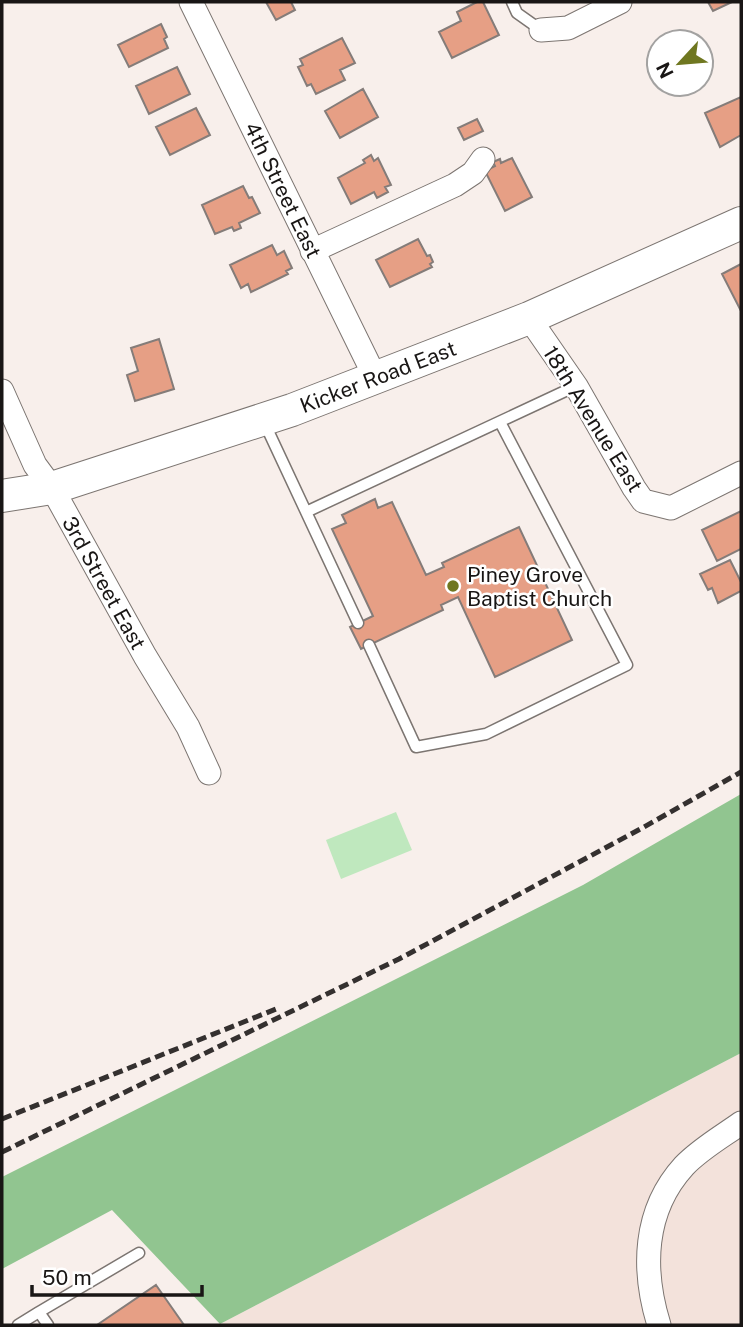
<svg xmlns="http://www.w3.org/2000/svg" width="743" height="1327" font-family="'Public Sans',sans-serif">
<style>
.built{fill:#f3e2db}
.green{fill:#bfe8be}
.forest{fill:#91c590}
.building{fill:#e69f85;stroke:#847c79;stroke-width:2}
.lines{fill:none;stroke-linecap:round;stroke-linejoin:round}
.lane-casing{stroke:#7c7571;stroke-width:13}
.street-casing{stroke:#7c7571;stroke-width:25}
.secondary-casing{stroke:#7c7571;stroke-width:34}
.lane{stroke:#fff;stroke-width:10}
.street{stroke:#fff;stroke-width:23}
.secondary{stroke:#fff;stroke-width:32}
.rail{stroke:#34302f;stroke-width:5;stroke-dasharray:10 5;stroke-linecap:butt}
.poi-dot{fill:#6f7720;stroke:#fff;stroke-width:2.5}
.labels{text-anchor:middle;dominant-baseline:central;stroke-width:5;stroke-linejoin:round;paint-order:stroke}
.street-label{font-size:21px;fill:#191615;stroke:#fff}
.poi-label{font-size:21px;fill:#191615;stroke:#fff;text-anchor:start}
</style>
<rect width="100%" height="100%" fill="#f8efeb"/>
<!-- built -->
<path class="built" d="M741 1053V1325L220 1324Z"/>
<!-- green -->
<path class="green" d="M396 812 412 850 341 879 326 840Z"/>
<!-- forest -->
<path class="forest" d="M741 794V1053L220 1324 112 1210 2 1269V1177L583 885Z"/>
<!-- building -->
<path class="building" d="M266 2H291L295 10 276 20Z
M477 2H483L499 35 452 58 439 32 461 21 457 12Z
M708 2H732L713 11Z
M161 24 167 37 164 39 168 48 129 67 118 45Z
M342 38 355 63 340 70 345 80 316 94 311 84 307 86 298 67 303 65 300 59Z
M177 67 190 94 149 114 136 86Z
M363 89 378 117 340 138 325 111Z
M741 97V135L720 147 705 113Z
M196 108 210 135 170 155 156 127Z
M477 119 483 131 464 140 458 128Z
M371 155 374 161 378 158 391 185 385 187 388 192 377 198 374 192 351 204 338 178 365 163 363 160Z
M512 158 532 197 505 211 485 171 495 166 493 162 500 159 501 163Z
M243 186 249 198 252 197 260 213 239 223 241 228 234 231 232 227 215 234 202 205Z
M418 239 427 256 430 255 433 262 430 264 432 267 390 287 376 260Z
M272 245 277 255 284 251 292 268 286 271 288 274 251 292 248 284 241 288 230 265Z
M741 264V311L722 274Z
M159 339 174 389 135 401 127 375 138 371 131 348Z
M375 499 378 508 392 502 426 575 444 567 442 563 519 527 572 640 495 677 458 597 441 605 443 610 361 649 350 627 373 616 332 529 346 523 342 515Z
M741 511V549L717 561 702 530Z
M730 560 741 582V591L718 603 712 588 708 590 700 574Z
M156 1285 184 1325H97Z"/>
<g class="lines">
<defs>
<path id="lane" d="M512 2 517 13 541 30
M264 422 358 623
M306 512 576 386
M369 645 416 747 486 734 627 665 500 422
M39 1312 139 1253
M18 1325 39 1312 48 1325"/>
<path id="street" d="M191 2 376 379
M541 30 568 28 620 2
M312 251 455 185 473 173 483 159
M529 318 576 386 634 488 643 501 671 508 741 473
M2 391 35 465 52 488 145 656 188 727 209 773
M659 1325C642 1270 643 1211 684 1166 700 1149 723 1136 741 1123"/>
<path id="secondary" d="M2 496 52 488 292 410 529 318 741 223"/>
</defs>
<!-- lane casing -->
<use href="#lane" class="lane-casing"/>
<!-- street casing -->
<use href="#street" class="street-casing"/>
<!-- secondary casing -->
<use href="#secondary" class="secondary-casing"/>
<!-- lane -->
<use href="#lane" class="lane"/>
<!-- street -->
<use href="#street" class="street"/>
<!-- secondary -->
<use href="#secondary" class="secondary"/>
<!-- rail -->
<path class="rail" d="M2 1119 276 1009
M2 1152 399 959 644 827 741 772"/>
</g>
<!-- markers -->
<circle class="poi-dot" cx="453" cy="586" r="7"/>
<g class="labels">
<!-- street labels -->
<g class="street-label">
<text transform="translate(283 190) rotate(64)">4th Street East</text>
<text transform="translate(378 377) rotate(-21)">Kicker Road East</text>
<text transform="translate(593 419) rotate(58)">18th Avenue East</text>
<text transform="translate(104 583) rotate(61)">3rd Street East</text>
</g>
<!-- poi labels -->
<g class="poi-label">
<text x="467" y="574">Piney Grove<tspan x="467" dy="24">Baptist Church</tspan></text>
</g>
</g>
<!-- border -->
<rect width="743" height="1327" fill="none" stroke="#191615" stroke-width="7"/>
<!-- north arrow -->
<g transform="translate(680 63) rotate(244)"><circle r="33" fill="#ffffff" stroke="#a3a2a1" stroke-width="2"/>
<path d="M0-5L12 26L0 18L-12 26Z" fill="#6f7720"/>
<text y="-10" font-size="19" font-weight="bold" text-anchor="middle" fill="#191615">N</text>
</g>
<!-- scale -->
<path d="M32 1285v10h170v-10" fill="none" stroke="#191615" stroke-width="3.5"/>
<text x="42" y="1285" font-size="21" fill="#191615" stroke="#ffffff" stroke-width="5" paint-order="stroke">50 m</text>
</svg>
